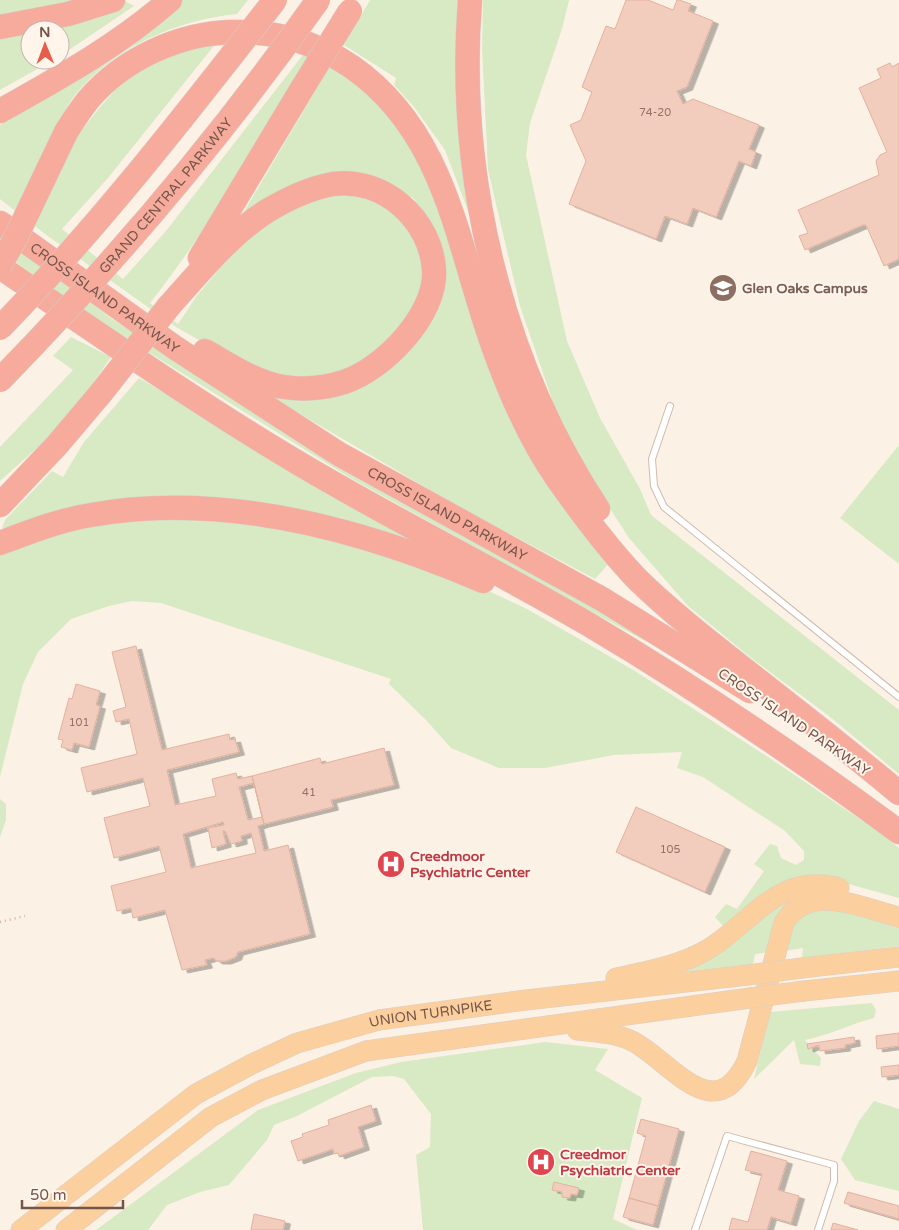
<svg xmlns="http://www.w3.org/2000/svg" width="899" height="1230" font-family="'Varela Round',sans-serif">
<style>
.green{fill:#d7eac3}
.building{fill:#f2cdbd;stroke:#e4b19d;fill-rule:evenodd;filter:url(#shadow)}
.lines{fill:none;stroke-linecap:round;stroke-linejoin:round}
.service-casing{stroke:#d0baae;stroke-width:8}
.primary-casing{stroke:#d8cfcc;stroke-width:21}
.motorway-casing{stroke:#d8cfcc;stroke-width:25}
.path{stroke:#d7b0a0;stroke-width:2.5;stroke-dasharray:1 4;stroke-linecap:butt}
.service{stroke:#fff;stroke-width:6}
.primary{stroke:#fbcf9e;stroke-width:20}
.motorway{stroke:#f6ab9c;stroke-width:24}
.primary-bridge-casing{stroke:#d8cfcc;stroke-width:21;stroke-linecap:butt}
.motorway-bridge-casing{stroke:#d8cfcc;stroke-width:25;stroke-linecap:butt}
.primary-bridge{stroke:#fbcf9e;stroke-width:20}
.motorway-bridge{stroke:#f6ab9c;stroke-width:24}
.labels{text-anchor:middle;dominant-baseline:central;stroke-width:4;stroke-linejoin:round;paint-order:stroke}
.number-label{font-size:11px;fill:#947367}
.street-label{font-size:14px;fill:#75554a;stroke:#fff5eb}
.education-label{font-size:14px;font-weight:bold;fill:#785e54;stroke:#fff5eb;text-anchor:start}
.health-label{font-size:14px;font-weight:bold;fill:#be3a42;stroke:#fff5eb;text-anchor:start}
</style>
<defs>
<filter id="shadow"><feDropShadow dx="5.5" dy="3" stdDeviation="0" flood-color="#0004"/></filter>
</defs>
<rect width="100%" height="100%" fill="#fcf1e5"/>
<!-- green -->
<path class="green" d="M0 0H76L0 19Z
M181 0H248L237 14C177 20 114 47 75 95 66 106 60 123 53 136L72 143C91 118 111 91 136 72 161 54 192 46 221 37L108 178 62 229 123 279 166 231 306 51 312 55C261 140 211 225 150 303L178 324 196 297 244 239 286 206 328 191 377 197 413 223 427 268 416 307 388 346 341 373 291 381 248 368 176 327 45 234 0 199V125L44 99Z
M370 0H465L486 258 445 150 414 107 394 85 396 78 344 45Z
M483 0H569L562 29 530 123 526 155 567 341 600 418 640 489 651 515 899 710V774L829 716 750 657 688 606 629 538 587 473 557 414 520 306 488 170 482 49Z
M125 1 134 6 60 56V30H30V60H53L0 90V34L55 22Z
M330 66 372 93 420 156 611 561 595 579 454 504 254 387 305 397 409 349 435 229 413 198 375 176 331 173 242 215Z
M0 234 112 319 354 474 625 624 648 640 647 642 623 629 352 479 105 325 0 251Z
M71 337 111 357 66 422 0 481V447L73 370 53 356Z
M139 378 365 513 440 554V557L342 518 246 502 2 528 5 520 52 471 63 477 84 442Z
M899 445V564L840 518Z
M199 514 325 531 433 565 527 609 635 671 768 757 882 834 899 848V898L827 878 724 927 715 917 726 904 737 909 764 871 754 864 770 844 777 846 781 858 796 865 804 860V851L785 831 703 777 677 768 682 752 614 755 545 768H499L451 748 426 720 389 684 391 679 161 603 132 601 109 606 71 619 38 652 23 684 0 777V553L108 518Z
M0 799 6 804V820L0 837Z
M799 894 769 952 755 954 753 964 678 972 751 923Z
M829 906 899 924V946L802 958 803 948 784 951C796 920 794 913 829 906Z
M872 1003 876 1010 874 1018C850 1024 830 1035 805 1040L821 1058 820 1066 800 1064 794 1040 754 1079 770 1012Z
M545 1042 608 1049 595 1070 642 1098 613 1219 637 1230H423L416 1155 430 1147 431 1114 404 1079 393 1076 372 1077 297 1116 274 1125 267 1140 229 1185 200 1192 167 1205 148 1230H96L258 1110 356 1073 401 1062Z
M874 1101 899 1109V1191L855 1180 841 1159 859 1121Z"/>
<!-- building -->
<path class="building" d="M626 0H648L673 10 677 0H679L691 4 688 11 713 21 687 87 677 91 683 104 693 99 759 125 749 149 756 152 751 166 739 161 716 217 693 208 687 224 665 216 656 239 569 204 586 161 570 125 581 120 592 92 582 87 606 26 615 29Z
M890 63 892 67 899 63V259L884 266 866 225H863L805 250 799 236 808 233 798 210 879 175 876 161 880 155 887 152 859 88 881 78 877 69Z
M136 646 162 750 229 734 230 740 235 739 239 752 167 770 175 805 216 796 212 779 236 773 238 779 252 776 264 824 258 826 264 851 288 845 310 934 238 952 236 957 226 961H217L213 958 205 960 207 965 182 970 165 910 133 918 131 908 117 911 111 886 166 872 159 846 114 858 104 818 150 806 143 778 87 792 81 768 137 754 129 719 116 722 113 711 126 707 112 652ZM254 783 262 817 248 820 239 787ZM223 822 224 825 208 828 212 848 226 844 223 831H225L231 844 242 841 241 836 251 833 256 853 191 868 183 834Z
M76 684 100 691 96 705 100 706 89 747 74 743 72 750 61 747 63 740 58 739 69 698 72 699Z
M384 748 394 785 331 800 333 807 264 824 252 776 320 758 322 764Z
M636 807 725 847 705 892 616 852Z
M899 1033V1046L877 1049 876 1036Z
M854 1037 855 1043 845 1045V1048L820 1051 819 1045 808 1049 807 1044Z
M899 1065V1075L882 1077 881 1067Z
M371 1105 376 1121 358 1127 364 1147 339 1156 338 1153 334 1154 333 1149 298 1161 291 1141 303 1137 302 1134 329 1125 328 1120Z
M641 1119 679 1129 658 1206 629 1198 646 1136 637 1133Z
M751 1151 787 1161 778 1190 799 1196 791 1223 771 1217 767 1230H729L732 1218 748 1222 762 1174 745 1170Z
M554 1182 579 1188 577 1195 571 1194 570 1198 562 1197V1192L552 1190Z
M848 1192 899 1206V1219L844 1203Z
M629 1198 658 1206 653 1225 623 1217Z
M254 1214 285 1221 283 1230H251Z
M833 1223 858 1230H831Z"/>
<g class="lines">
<defs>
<path id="service" d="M670 406 652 459 654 486 664 507 899 697
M695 1230 727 1136 834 1165V1181L818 1230"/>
<g id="primary">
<path d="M802 968 899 957"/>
<path d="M616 978C644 972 672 967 697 955 747 932 774 870 839 888"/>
<path d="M804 991 899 981"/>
<path d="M577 1030C596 1032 617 1033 634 1042 672 1063 715 1129 747 1061L784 923C808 881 862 908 899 917"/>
<path id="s1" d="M21 1230 196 1094 252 1064 297 1043 379 1020 526 1000 748 975"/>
<path d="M66 1230 211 1117 262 1090 366 1051 750 998"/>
</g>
<g id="motorway">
<path d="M470 0C456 176 501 362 598 509"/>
<path d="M0 27 68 14 113 0"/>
<path d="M0 111C59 78 119 45 170 0"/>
<path d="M66 132C73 121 80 110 88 100 123 59 179 33 233 32 278 31 315 42 352 67 452 137 458 258 499 362 514 402 534 446 559 481 583 515 609 550 638 580 673 614 712 644 750 674 800 713 850 752 899 793"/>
<path id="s2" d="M0 223 174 347 339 454 602 599 750 691"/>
<path d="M200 258 303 87"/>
<path d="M0 267C109 341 217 417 331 482 416 531 504 575 588 624 696 688 799 758 899 832"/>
<path d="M169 306C199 273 229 235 267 211 287 199 310 188 333 184 384 177 431 220 434 270 437 314 384 369 344 382 325 388 304 390 284 387 256 383 230 365 205 351"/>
<path d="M0 505 57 445 101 393"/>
<path d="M0 543C29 532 60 520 91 515 223 491 362 529 483 581"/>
</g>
</defs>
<!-- service casing -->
<use href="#service" class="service-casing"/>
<!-- primary casing -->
<use href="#primary" class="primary-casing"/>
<!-- motorway casing -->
<use href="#motorway" class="motorway-casing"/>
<!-- path -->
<path class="path" d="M0 922 25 916"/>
<!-- service -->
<use href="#service" class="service"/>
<!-- primary -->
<use href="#primary" class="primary"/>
<!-- motorway -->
<use href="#motorway" class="motorway"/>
<defs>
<path id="primary-bridge" d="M748 975 802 968
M750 998 804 991"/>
<g id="motorway-bridge">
<path d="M303 87 350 11"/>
<path d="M0 265 15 239 66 132"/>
<path d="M0 328C100 225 187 113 275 0"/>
<path id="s3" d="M0 380C115 262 223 135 318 0"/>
<path d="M101 393 169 306"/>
</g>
</defs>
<!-- primary-bridge casing -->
<use href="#primary-bridge" class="primary-bridge-casing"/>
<!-- motorway-bridge casing -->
<use href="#motorway-bridge" class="motorway-bridge-casing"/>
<!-- primary-bridge -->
<use href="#primary-bridge" class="primary-bridge"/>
<!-- motorway-bridge -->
<use href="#motorway-bridge" class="motorway-bridge"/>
</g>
<!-- icons -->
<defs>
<symbol id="school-disc" viewBox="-11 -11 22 22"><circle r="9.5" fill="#8d6e63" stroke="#fff5eb"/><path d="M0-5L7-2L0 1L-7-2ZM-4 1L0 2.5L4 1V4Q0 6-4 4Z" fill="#fff"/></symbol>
<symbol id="hospital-disc" viewBox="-11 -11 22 22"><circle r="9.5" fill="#e0444e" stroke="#fff5eb"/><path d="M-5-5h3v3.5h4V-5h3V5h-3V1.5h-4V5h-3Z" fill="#fff"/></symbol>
</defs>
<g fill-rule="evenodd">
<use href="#school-disc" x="707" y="272" width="32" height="32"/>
<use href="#hospital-disc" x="375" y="848" width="32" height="32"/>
<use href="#hospital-disc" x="525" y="1146" width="32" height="32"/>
</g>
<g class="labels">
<!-- number labels -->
<g class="number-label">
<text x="655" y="112">74-20</text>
<text x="79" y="722">101</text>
<text x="309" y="792">41</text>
<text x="670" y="849">105</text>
</g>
<!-- street labels -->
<g class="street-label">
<text stroke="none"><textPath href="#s3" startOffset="248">GRAND CENTRAL PARKWAY</textPath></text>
<text stroke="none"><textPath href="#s2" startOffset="129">CROSS ISLAND PARKWAY</textPath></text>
<text stroke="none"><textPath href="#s2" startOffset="534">CROSS ISLAND PARKWAY</textPath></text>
<text transform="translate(794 722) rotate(34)">CROSS ISLAND PARKWAY</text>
<text stroke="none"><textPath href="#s1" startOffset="472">UNION TURNPIKE</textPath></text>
</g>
<!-- education labels -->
<g class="education-label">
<text x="742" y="288">Glen Oaks Campus</text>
</g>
<!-- health labels -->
<g class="health-label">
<text x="410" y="856">Creedmoor<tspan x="410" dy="16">Psychiatric Center</tspan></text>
<text x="560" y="1154">Creedmor<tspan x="560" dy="16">Psychiatric Center</tspan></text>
</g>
</g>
<!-- north arrow -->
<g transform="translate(45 45) rotate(359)"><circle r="24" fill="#fff5eb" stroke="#c8b5ab"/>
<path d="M0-4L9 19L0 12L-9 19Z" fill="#e65e4b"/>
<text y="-8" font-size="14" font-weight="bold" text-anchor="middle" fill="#75554a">N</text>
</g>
<!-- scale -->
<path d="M22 1200v8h101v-8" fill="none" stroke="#75554a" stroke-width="2.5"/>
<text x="30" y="1200" font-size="15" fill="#75554a" stroke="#fff5eb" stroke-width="4" paint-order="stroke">50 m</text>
</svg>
